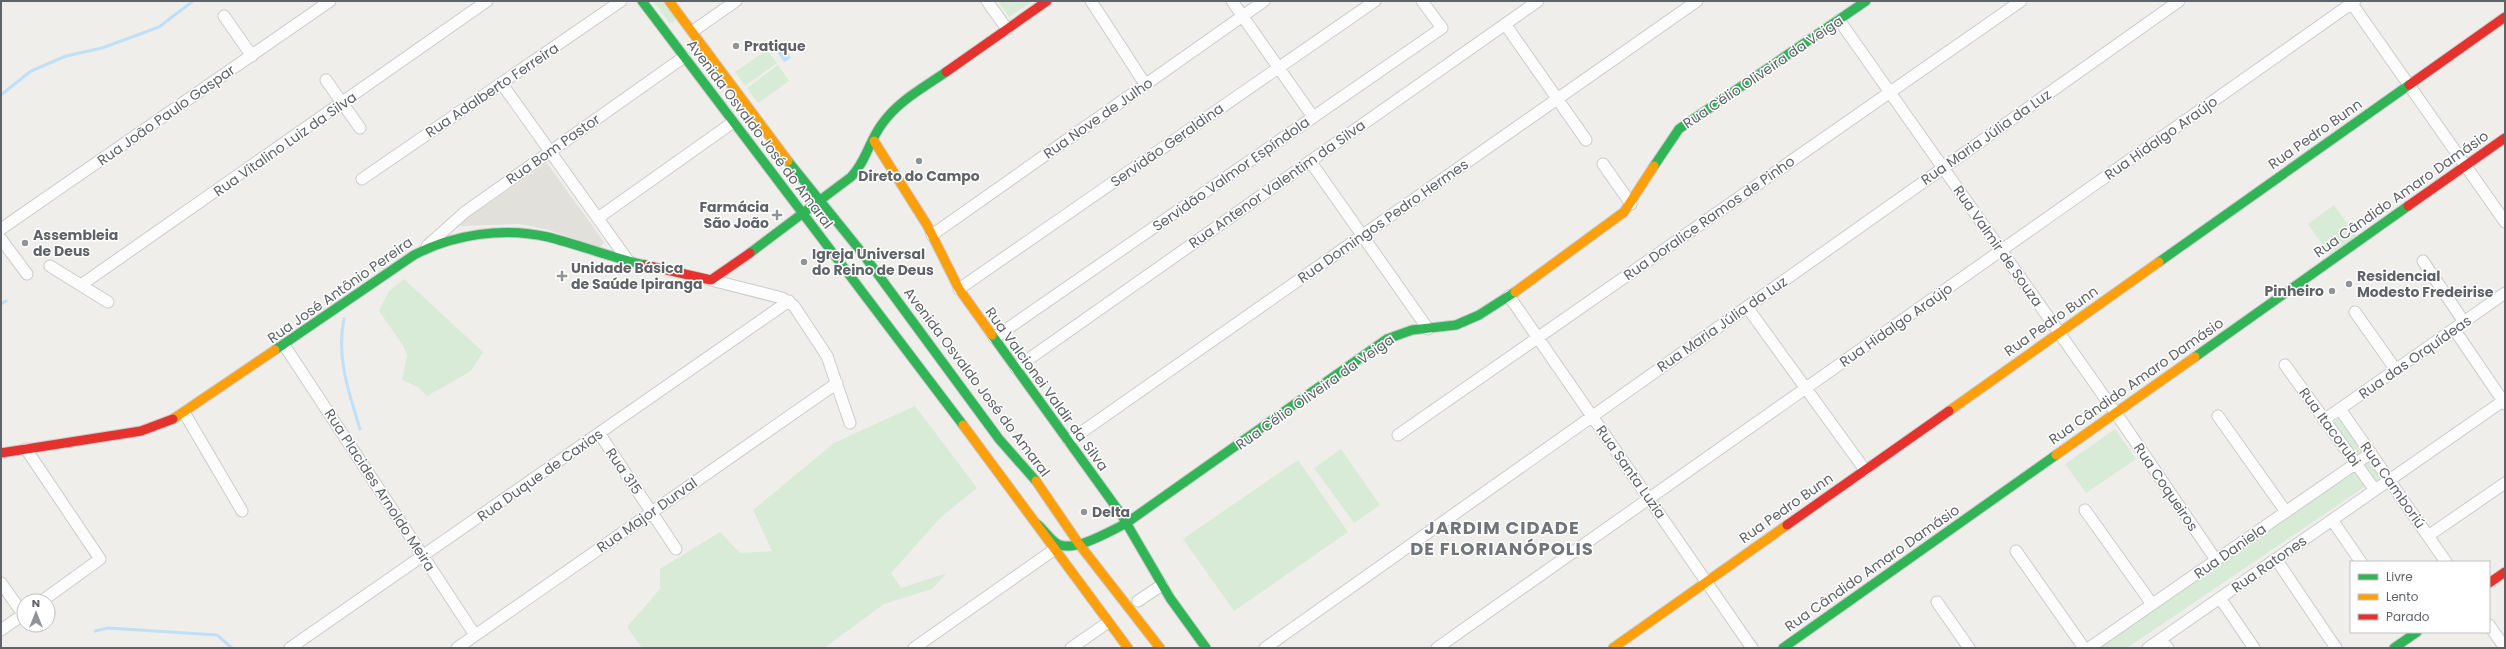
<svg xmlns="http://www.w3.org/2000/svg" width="2506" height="649" font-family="Poppins,sans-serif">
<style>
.education{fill:#e2e0da}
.green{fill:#d8ebd6}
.water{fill:#bfe0f9}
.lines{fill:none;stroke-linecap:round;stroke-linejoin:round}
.stream{stroke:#bfe0f9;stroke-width:3}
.street-casing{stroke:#cbcccc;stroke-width:13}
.fast-casing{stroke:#cacacb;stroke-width:11}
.slow-casing{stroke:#cacacb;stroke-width:11}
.jam-casing{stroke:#cacacb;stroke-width:11}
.street{stroke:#fdfcfc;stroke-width:11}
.fast{stroke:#30b455;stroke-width:9}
.slow{stroke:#ff9f0a;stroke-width:9}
.jam{stroke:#e5322d;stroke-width:9}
.poi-dot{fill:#919496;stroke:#fff;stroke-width:1.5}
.labels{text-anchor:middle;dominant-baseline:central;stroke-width:3;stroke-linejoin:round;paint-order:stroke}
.poi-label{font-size:14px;font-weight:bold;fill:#5f6368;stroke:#fff;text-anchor:start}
.street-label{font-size:14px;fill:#5f6368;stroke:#fff}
.district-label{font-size:18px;font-weight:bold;letter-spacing:1px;fill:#70757a;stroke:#fff}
</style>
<rect width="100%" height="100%" fill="#efeeea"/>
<!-- education -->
<path class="education" d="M547 163 604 242 600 248 549 230 519 224 460 226V223Z"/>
<!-- green -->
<path class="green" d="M653 1H662L675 18 674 22 670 23Z
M998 1H1033L1009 17Z
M767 50 777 63 745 86 735 72Z
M778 65 789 81 758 103 747 88Z
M2334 205 2358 238 2331 257 2308 224Z
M404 279 483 352 471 371 427 396 418 387 402 380 407 356 404 347 379 311 389 291Z
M915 406 977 488 941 517 891 573 901 588 947 573 932 589 884 604 824 648H642L627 627 660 589V569L720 532 740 553 772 551 753 510 834 443Z
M2342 416 2368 453 2357 461 2332 424Z
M2115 429 2136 459 2086 493 2065 464Z
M1341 449 1380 505 1354 523 1314 468Z
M2371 456 2386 477 2374 485 2359 464Z
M1298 460 1348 532 1234 611 1183 539Z
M2355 470 2366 486 2127 648H2097Z"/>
<!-- water -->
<path class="water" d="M780 43 791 58 784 62 774 47Z"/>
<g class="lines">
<!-- stream -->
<path class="stream" d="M1 95 31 71 66 56 102 48 159 27 193 1
M1 304 6 301
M344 319C336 357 349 393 360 429
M95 631 108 628 217 635 232 648"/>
<defs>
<path id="street" d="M987 1 1007 29
M1091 1 1145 84
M1232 1 1313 117
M2350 1 2505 222
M224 16 252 56
M1839 20 2122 422 2216 560
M1505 24 1586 140
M693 31 736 1
M326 80 360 128
M502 84 629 262
M1310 161 1428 329
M1603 164 1631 204
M362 179 621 1
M598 218 732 123
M1 229 330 1
M932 235 1264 1
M1 239 27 274
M427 246 465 212 684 57
M2423 261 2464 322
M50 266 108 302
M711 280 782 298 794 306 827 356 850 423
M81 285 487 1
M959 289 1375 1
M1509 296 1752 648
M1747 307 1865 470
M2355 312 2396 370
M2454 329 2505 404
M994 338 1442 28 1422 1
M284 345 475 635
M2285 365 2375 490
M1016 368 1538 1
M2340 409 2446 562
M185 414 242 511
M2218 416 2286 512
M2324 420 2505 293
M599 433 676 549
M1398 435 2021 1
M1069 441 1697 1
M26 449 100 559 42 601
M2085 510 2152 604
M2332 520 2361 562
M2428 536 2505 483
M2016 551 2084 648
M2276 559 2336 648
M1 583 23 614
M2220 598 2254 648
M1138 601 1162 585
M1937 602 1969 648
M2489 625 2505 648
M1 630 24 614
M2164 637 2163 642 2168 648
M290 648 789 301
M457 648 837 383
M914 648 1055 549
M1071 648 1107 623
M1265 648 2179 1
M1437 648 2355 1
M2089 648 2371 453
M2148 648 2503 401"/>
<path id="fast" d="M642 1 963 425
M788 161 863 254 999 439 1036 481
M1654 166 1679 129 1866 1
M750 253 851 177C866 162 869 141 882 124 898 101 923 88 946 72
M2159 262 2409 85
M992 335 1121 514 1170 598 1206 648
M275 350 414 255C454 234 504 227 548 237 580 245 612 258 645 265
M2195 357 2408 206
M1037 524C1045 530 1051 542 1060 545 1077 551 1110 531 1125 524L1387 339 1412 330 1456 325 1479 315 1515 292
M1783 648 2056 455
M2394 648 2417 632"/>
<path id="slow" d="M669 1 788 161
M874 141 927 225 959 289 992 335
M1515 292 1624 212 1654 166
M1949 411 2159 262
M173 419 275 350
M963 425 1128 648
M2056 455 2195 357
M1036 481 1079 544 1160 648
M1613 648 1787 525"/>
<path id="jam" d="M946 72 1047 1
M2409 85 2505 17
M2408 206 2505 138
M645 265 711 280 750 253
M1 453 141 431 173 419
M1787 525 1949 411
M2489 583 2505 572"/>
</defs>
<!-- street casing -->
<use href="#street" class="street-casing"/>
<!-- fast casing -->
<use href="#fast" class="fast-casing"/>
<!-- slow casing -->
<use href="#slow" class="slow-casing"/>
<!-- jam casing -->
<use href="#jam" class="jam-casing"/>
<!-- street -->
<use href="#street" class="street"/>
<!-- fast -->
<use href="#fast" class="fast"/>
<!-- slow -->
<use href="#slow" class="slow"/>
<!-- jam -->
<use href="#jam" class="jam"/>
</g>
<!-- markers -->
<g class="poi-dot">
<circle cx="736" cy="46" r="4"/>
<circle cx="919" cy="161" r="4"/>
<path d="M775 209h4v4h4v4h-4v4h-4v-4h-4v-4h4z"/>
<circle cx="25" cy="243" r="4"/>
<circle cx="804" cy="262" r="4"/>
<path d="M560 270h4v4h4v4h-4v4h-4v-4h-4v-4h4z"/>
<circle cx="2349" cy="284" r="4"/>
<circle cx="2332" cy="291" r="4"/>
<circle cx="1084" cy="512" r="4"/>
</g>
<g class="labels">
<!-- poi labels -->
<g class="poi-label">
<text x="744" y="46">Pratique</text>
<text x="919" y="176" text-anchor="middle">Direto do Campo</text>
<text x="769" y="207" text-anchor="end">Farmácia<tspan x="769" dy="16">São João</tspan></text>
<text x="33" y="235">Assembleia<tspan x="33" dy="16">de Deus</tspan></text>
<text x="812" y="254">Igreja Universal<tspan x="812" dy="16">do Reino de Deus</tspan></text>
<text x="571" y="268">Unidade Básica<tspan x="571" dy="16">de Saúde Ipiranga</tspan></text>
<text x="2357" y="276">Residencial<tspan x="2357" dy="16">Modesto Fredeirise</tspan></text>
<text x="2324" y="291" text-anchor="end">Pinheiro</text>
<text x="1092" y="512">Delta</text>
</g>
<!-- street labels -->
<g class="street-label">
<text transform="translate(1763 72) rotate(-34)">Rua Célio Oliveira da Veiga</text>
<text transform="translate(492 90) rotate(-34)">Rua Adalberto Ferreira</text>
<text transform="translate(166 115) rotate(-35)">Rua João Paulo Gaspar</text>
<text transform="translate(1098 118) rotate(-35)">Rua Nove de Julho</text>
<text transform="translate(760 134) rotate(53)">Avenida Osvaldo José do Amaral</text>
<text transform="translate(2315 134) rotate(-35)">Rua Pedro Bunn</text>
<text transform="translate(1986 137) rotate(-35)">Rua Maria Júlia da Luz</text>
<text transform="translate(2161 138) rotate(-35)">Rua Hidalgo Araújo</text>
<text transform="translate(285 144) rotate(-35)">Rua Vitalino Luiz da Silva</text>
<text transform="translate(1167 145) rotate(-35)">Servidão Geraldina</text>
<text transform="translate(553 149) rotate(-35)">Rua Bom Pastor</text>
<text transform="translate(1231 174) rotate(-35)">Servidão Valmor Espíndola</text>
<text transform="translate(1277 184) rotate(-35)">Rua Antenor Valentim da Silva</text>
<text transform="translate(2401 194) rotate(-35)">Rua Cândido Amaro Damásio</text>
<text transform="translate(1709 218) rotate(-35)">Rua Doralice Ramos de Pinho</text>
<text transform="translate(1383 221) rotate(-35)">Rua Domingos Pedro Hermes</text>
<text transform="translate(1998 246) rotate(55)">Rua Valmir de Souza</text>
<text transform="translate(340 290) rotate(-35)">Rua José Antônio Pereira</text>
<text transform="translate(2051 321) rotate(-35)">Rua Pedro Bunn</text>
<text transform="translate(1722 324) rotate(-35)">Rua Maria Júlia da Luz</text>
<text transform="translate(1896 325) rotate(-35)">Rua Hidalgo Araújo</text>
<text transform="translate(2415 357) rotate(-35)">Rua das Orquídeas</text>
<text transform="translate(2136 381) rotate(-35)">Rua Cândido Amaro Damásio</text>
<text transform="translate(977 382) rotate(53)">Avenida Osvaldo José do Amaral</text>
<text transform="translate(1047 389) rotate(54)">Rua Valcionei Valdir da Silva</text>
<text transform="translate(1315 392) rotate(-35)">Rua Célio Oliveira da Veiga</text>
<text transform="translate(2330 427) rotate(54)">Rua Itacorubi</text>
<text transform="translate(624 471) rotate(56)">Rua 315</text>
<text transform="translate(1631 472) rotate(55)">Rua Santa Luzia</text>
<text transform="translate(540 475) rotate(-35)">Rua Duque de Caxias</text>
<text transform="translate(2393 485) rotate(55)">Rua Camboriú</text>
<text transform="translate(2166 487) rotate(56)">Rua Coqueiros</text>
<text transform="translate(380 490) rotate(57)">Rua Placides Arnoldo Meira</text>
<text transform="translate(1786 508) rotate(-35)">Rua Pedro Bunn</text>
<text transform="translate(647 515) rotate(-35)">Rua Major Durval</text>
<text transform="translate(2230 551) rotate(-35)">Rua Daniela</text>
<text transform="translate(2269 564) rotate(-35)">Rua Ratones</text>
<text transform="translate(1872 568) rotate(-35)">Rua Cândido Amaro Damásio</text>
</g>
<!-- district labels -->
<g class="district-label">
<text x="1502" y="527">JARDIM CIDADE<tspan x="1502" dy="21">DE FLORIANÓPOLIS</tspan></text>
</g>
</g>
<!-- border -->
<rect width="2506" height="649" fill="none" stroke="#5f6368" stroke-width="4"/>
<!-- legend -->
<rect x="2350" y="561" width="140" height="72" fill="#ffffff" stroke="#bfc1c3"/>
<rect x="2358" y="574" width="20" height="6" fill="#30b455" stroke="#bfc1c3"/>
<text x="2386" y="581" font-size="12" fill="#5f6368">Livre</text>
<rect x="2358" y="594" width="20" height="6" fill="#ff9f0a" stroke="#bfc1c3"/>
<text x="2386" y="601" font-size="12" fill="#5f6368">Lento</text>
<rect x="2358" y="614" width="20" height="6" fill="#e5322d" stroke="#bfc1c3"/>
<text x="2386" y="621" font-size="12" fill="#5f6368">Parado</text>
<!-- north arrow -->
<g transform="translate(36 613)"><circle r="19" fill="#ffffff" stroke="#bfc1c3"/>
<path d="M0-3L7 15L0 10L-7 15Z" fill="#919496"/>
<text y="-6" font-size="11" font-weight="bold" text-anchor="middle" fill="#5f6368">N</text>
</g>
</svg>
